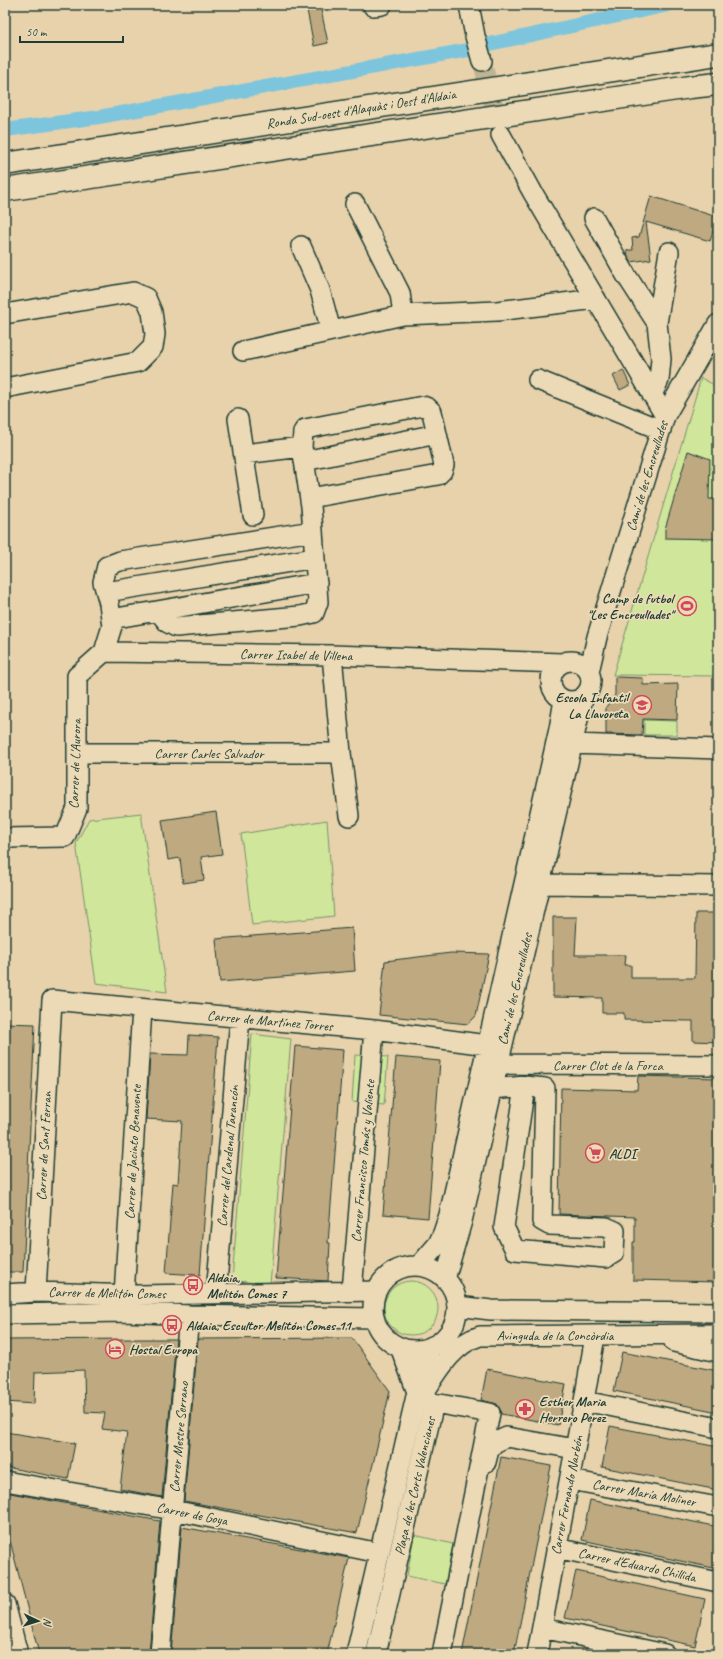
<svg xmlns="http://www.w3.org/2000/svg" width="723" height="1659" font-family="Caveat,sans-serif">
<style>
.green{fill:#cfe69b;stroke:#779268}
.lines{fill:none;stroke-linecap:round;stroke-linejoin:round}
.canal{stroke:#7dc5dd;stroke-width:14}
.building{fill:#bfa981;stroke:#1f3d34}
.minor-tunnel{stroke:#c0b493;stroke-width:19;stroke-dasharray:19 10;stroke-linecap:butt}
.minor-casing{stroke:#1f3d34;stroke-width:22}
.major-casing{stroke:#1f3d34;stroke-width:25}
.minor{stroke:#ecdab7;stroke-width:19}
.major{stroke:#ecdab7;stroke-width:22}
.labels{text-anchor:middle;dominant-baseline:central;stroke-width:3.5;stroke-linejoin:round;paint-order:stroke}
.street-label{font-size:14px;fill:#1f3d34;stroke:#ecdab7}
.poi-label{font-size:14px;font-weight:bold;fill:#1f3d34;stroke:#ecdab7;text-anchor:start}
</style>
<rect width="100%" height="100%" fill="#e8d2ab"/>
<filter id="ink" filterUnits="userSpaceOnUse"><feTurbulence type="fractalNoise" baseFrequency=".025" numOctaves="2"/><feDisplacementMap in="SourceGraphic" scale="8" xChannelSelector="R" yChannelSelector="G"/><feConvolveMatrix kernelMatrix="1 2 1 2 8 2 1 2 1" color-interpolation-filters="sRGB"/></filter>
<g filter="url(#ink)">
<!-- green -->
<path class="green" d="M701 378 718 387V676L613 675Z
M644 720 677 721V735H644Z
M141 813 167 992 96 983 76 843 89 819Z
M327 820 334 916 252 925 241 834Z
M252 1034 291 1039 270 1285 232 1280Z
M355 1055 388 1057 384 1105 352 1102Z
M384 1308a27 27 0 1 1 54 0a27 27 0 1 1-54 0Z
M414 1535 453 1544 445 1584 407 1576Z"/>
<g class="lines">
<!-- canal -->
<path class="canal" d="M5 130 99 117 468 50 485 45 668 5"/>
</g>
<!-- building -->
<path class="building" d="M306 5H320L328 43 314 46Z
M651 196 717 217 710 241 646 222 651 259 631 262 628 256 627 250H633L632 238 639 237Z
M623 370 630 385 620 390 613 376Z
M688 451 710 459 709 499H718V539L665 538V529Z
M615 677 643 678V685L678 684 677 720 643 719 642 735 606 734V707L615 695Z
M216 812 222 854 201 857 204 880 183 883 180 858 168 860 162 820Z
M696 913H718V1042L693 1041V1021L624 1020V1013H602V998L553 997V917H577L575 955H626L625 965H631V978H695Z
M352 928 355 971 220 982 216 939Z
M451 953 489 954 476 1016 468 1024 379 1015 385 961Z
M5 1023 35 1024 23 1272H5Z
M189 1035 218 1037 200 1275 166 1273 173 1183 178 1184 182 1121 146 1119 150 1054 188 1055Z
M295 1046 343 1050 328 1243H330L328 1281 276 1278Z
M396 1057 440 1061 428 1218 383 1214Z
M638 1076 718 1078V1282L633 1280V1242H635V1217L559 1214 561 1088 637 1090Z
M352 1338 390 1391 357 1533 184 1501 198 1339Z
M132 1339H176L162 1497 120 1489 127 1432 102 1429 105 1413 85 1412 84 1370 35 1372 34 1404 5 1402V1340Z
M622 1352 718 1371V1412L614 1391Z
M487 1369 566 1384 558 1425 501 1414 500 1409 497 1404 481 1400Z
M610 1426 718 1447V1490L602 1467Z
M5 1432 75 1443 68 1479 5 1467Z
M501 1457 551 1466 514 1654H462Z
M5 1492 160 1521 149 1654H39L5 1521Z
M590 1500 718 1527V1569L582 1540Z
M182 1527 349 1558 327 1654H171Z
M576 1571 705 1599 695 1646 565 1618Z"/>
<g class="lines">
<!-- minor-tunnel -->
<path class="minor-tunnel" d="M482 61 500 130"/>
<defs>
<path id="minor" d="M469 5 475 36 482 61
M373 6 382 5
M501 135 533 193 665 416
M355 204 400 293 403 315
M594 218 626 275 657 323 661 359 659 380 652 395
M301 246 320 290 331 331
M5 314 133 292 146 298 152 312 155 334 153 347 138 362 5 388
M657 323 669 252
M243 351 403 315 497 311 596 299
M538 380 661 430
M238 419 253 515
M244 454 302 447
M304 461 437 434
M106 592 315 558
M159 612 168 623 176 627 300 616 314 613 318 602 313 531
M111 619 317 583
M104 652 112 626 109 603 103 582 107 566 120 561 313 531 311 506 302 447 303 432 305 429 423 406 428 408 432 412 444 465 442 471 438 475 310 498
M332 655 341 753 349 816
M551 681a20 20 0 1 1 40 0a20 20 0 1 1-40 0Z
M589 672 597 637 665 416 718 324
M572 744 718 749
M77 753H341
M5 838 65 837 77 808V676L104 652 332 655 562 663
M540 884 718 886
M498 1064 718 1065
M492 1089 525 1086 545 1088 542 1221 549 1225 606 1227 615 1231 614 1253 606 1258 515 1250 504 1227 525 1086
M419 1266 438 1244 443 1233 449 1215 559 729 564 700
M373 1308a42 42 0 1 1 84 0a42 42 0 1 1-84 0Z
M445 1279 462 1221 583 698
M352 1291 374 1030
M36 1292 52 1000 374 1030 487 1045
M5 1294 36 1292 137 1295 376 1291
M216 1294 240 1018
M124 1295 142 1009
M457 1306 491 1310 718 1312
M5 1314 124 1312 189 1315 374 1318
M674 1342 718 1352
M432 1346 421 1370 417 1392 426 1390C440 1368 454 1344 480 1336L718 1334
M584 1401 718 1428
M486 1462 489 1450 494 1443 507 1437 575 1449
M570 1480 718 1507
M5 1481 173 1510 379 1553
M556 1548 718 1582
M5 1604 18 1654
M542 1628 665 1654
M160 1654 189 1315
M356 1654 417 1392 400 1347
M376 1654 434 1403 490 1413 442 1654
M537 1654 584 1401 595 1336"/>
<path id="major" d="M5 164 718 54
M5 190 690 87 718 84"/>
</defs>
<!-- minor casing -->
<use href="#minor" class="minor-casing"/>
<!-- major casing -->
<use href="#major" class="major-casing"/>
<!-- minor -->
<use href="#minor" class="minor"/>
<!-- major -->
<use href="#major" class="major"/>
</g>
</g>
<!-- icons -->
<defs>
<symbol id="stadium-ring" viewBox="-11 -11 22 22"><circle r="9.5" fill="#ecdab7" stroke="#d1495b" stroke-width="1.5"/><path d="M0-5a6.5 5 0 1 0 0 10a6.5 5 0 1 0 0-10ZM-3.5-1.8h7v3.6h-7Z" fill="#d1495b"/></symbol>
<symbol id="school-ring" viewBox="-11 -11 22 22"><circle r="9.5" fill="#ecdab7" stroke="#d1495b" stroke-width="1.5"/><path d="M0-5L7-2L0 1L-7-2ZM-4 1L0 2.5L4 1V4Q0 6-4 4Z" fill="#d1495b"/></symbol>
<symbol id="supermarket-ring" viewBox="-11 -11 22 22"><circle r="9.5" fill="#ecdab7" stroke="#d1495b" stroke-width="1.5"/><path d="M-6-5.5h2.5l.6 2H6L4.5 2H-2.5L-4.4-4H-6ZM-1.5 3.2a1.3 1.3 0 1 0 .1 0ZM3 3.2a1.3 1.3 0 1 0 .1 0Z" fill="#d1495b"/></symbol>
<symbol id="bus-ring" viewBox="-11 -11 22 22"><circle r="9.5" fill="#ecdab7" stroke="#d1495b" stroke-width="1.5"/><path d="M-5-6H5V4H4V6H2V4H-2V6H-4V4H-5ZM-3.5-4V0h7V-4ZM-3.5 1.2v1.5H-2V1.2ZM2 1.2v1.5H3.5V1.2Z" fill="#d1495b"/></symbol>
<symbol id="hotel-ring" viewBox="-11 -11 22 22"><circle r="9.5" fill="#ecdab7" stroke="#d1495b" stroke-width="1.5"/><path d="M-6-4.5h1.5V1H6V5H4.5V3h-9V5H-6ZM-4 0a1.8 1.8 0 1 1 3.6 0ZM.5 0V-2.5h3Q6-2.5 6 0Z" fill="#d1495b"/></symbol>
<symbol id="pharmacy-ring" viewBox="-11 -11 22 22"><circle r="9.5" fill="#ecdab7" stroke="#d1495b" stroke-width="1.5"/><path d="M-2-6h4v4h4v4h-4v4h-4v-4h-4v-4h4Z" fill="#d1495b"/></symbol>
</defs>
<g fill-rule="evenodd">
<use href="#stadium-ring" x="676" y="595" width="22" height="22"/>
<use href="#school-ring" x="631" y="694" width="22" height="22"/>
<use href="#supermarket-ring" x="584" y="1142" width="22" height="22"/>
<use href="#bus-ring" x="182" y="1274" width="22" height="22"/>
<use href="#bus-ring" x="161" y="1314" width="22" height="22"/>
<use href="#hotel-ring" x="104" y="1338" width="22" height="22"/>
<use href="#pharmacy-ring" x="514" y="1398" width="22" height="22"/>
</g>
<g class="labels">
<!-- street labels -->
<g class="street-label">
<text transform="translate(361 109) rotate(-9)">Ronda Sud-oest d'Alaquàs i Oest d'Aldaia</text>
<text transform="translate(647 476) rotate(-73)">Camí de les Encreullades</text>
<text transform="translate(296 655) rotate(1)">Carrer Isabel de Villena</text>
<text x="209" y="753">Carrer Carles Salvador</text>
<text transform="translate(75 764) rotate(-88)">Carrer de L'Aurora</text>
<text transform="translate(515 989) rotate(-77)">Camí de les Encreullades</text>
<text transform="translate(270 1021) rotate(5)">Carrer de Martínez Torres</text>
<text x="608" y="1065">Carrer Clot de la Forca</text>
<text transform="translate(44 1146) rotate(-87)">Carrer de Sant Ferran</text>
<text transform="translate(133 1152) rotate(-87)">Carrer de Jacinto Benavente</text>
<text transform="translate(228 1156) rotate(-85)">Carrer del Cardenal Tarancón</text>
<text transform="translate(363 1161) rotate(-85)">Carrer Francisco Tomás y Valiente</text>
<text transform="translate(107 1293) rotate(1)">Carrer de Melitón Comes</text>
<text x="555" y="1335">Avinguda de la Concòrdia</text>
<text transform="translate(179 1437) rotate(-85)">Carrer Mestre Serrano</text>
<text transform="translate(415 1486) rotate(-77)">Plaça de les Corts Valencianes</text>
<text transform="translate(644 1493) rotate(10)">Carrer María Moliner</text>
<text transform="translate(567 1495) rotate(-79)">Carrer Fernando Narbón</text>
<text transform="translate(192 1514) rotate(11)">Carrer de Goya</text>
<text transform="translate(637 1565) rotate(12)">Carrer d'Eduardo Chillida</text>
</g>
<!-- poi labels -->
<g class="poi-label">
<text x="673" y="598" text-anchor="end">Camp de futbol<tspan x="673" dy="16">"Les Encreullades"</tspan></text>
<text x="628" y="697" text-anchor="end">Escola Infantil<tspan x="628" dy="16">La Llavoreta</tspan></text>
<text x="609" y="1153">ALDI</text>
<text x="207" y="1277">Aldaia,<tspan x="207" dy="16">Melitón Comes 7</tspan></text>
<text x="186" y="1325">Aldaia, Escultor Melitón Comes 11</text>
<text x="129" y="1349">Hostal Europa</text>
<text x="539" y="1401">Esther Maria<tspan x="539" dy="16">Herrero Perez</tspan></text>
</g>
</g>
<!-- margin -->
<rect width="723" height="1659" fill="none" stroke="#ecdab7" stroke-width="20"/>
<rect x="10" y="10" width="703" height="1639" fill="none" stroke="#1f3d34" stroke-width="1.5" filter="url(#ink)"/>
<!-- north arrow -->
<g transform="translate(38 1621) rotate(94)" stroke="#ecdab7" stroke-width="3" paint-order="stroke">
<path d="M0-3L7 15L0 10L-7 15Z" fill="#1f3d34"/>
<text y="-6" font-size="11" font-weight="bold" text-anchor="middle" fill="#1f3d34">N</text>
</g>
<!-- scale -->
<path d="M20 36v6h103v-6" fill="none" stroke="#1f3d34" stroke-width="2"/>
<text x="26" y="36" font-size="12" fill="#1f3d34" stroke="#ecdab7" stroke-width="3" paint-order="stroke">50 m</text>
</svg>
